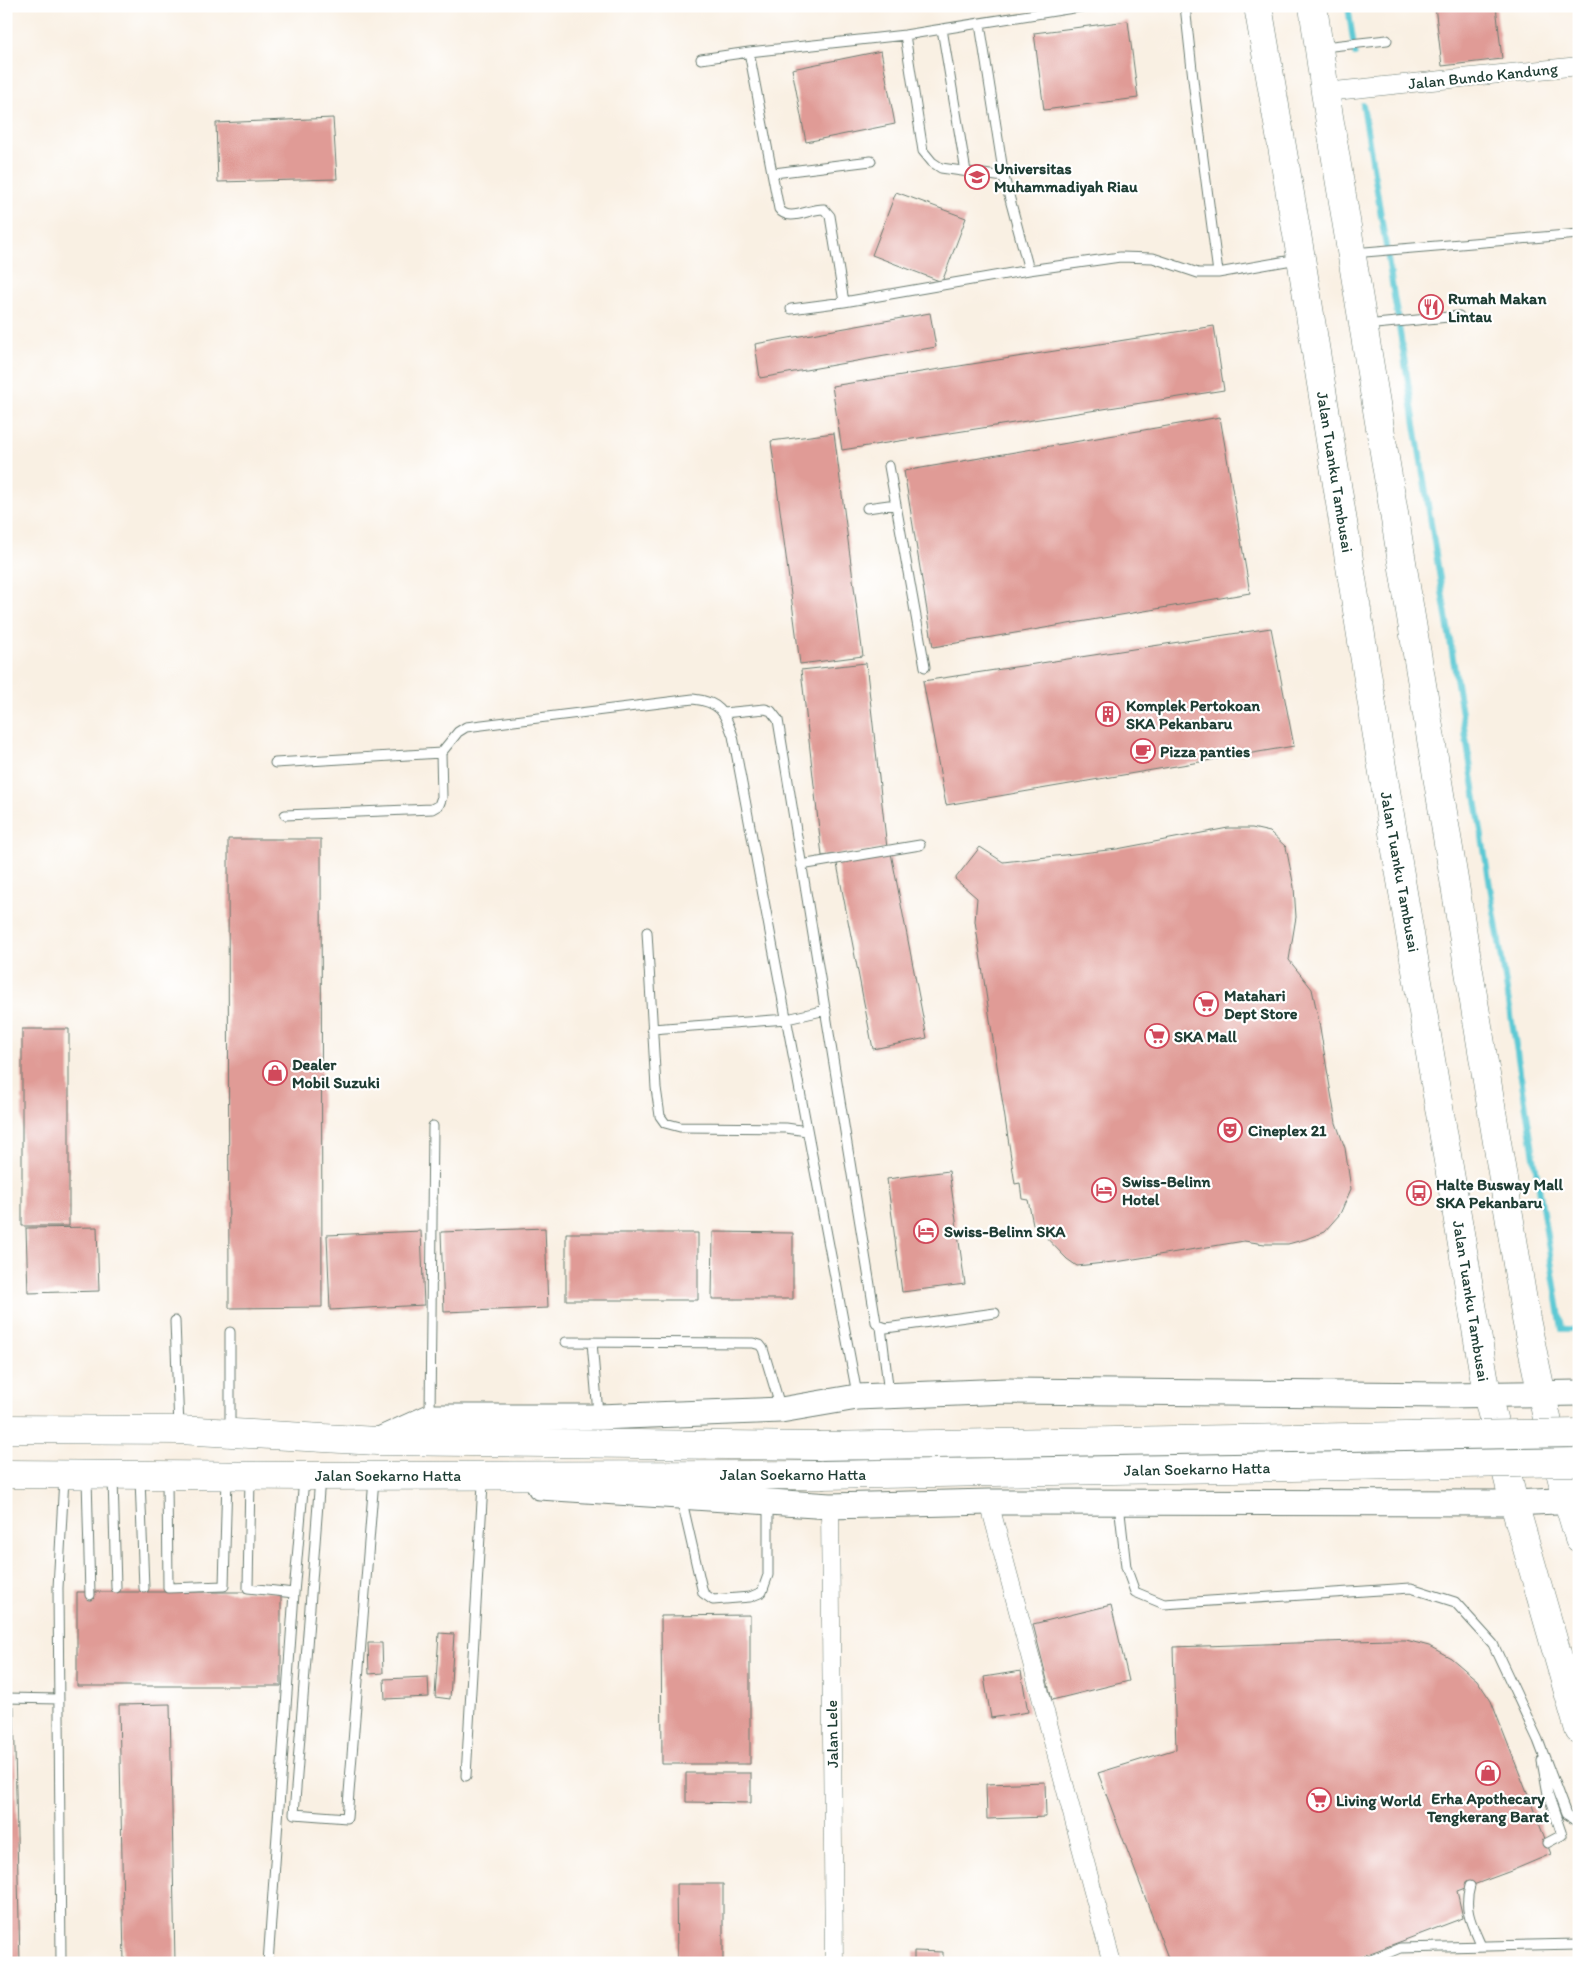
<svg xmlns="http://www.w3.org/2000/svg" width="1585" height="1969" font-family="Itim,sans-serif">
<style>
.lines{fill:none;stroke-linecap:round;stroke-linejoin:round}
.stream{stroke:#5dc9d4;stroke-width:6}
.building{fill:#e09b96}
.lane-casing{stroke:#6b7c71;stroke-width:11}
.street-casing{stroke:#6b7c71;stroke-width:19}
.secondary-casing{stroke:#6b7c71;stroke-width:27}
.primary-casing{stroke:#6b7c71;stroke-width:29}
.lane{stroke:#fff;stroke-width:9}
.street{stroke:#fff;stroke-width:18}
.secondary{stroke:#fff;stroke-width:25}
.primary{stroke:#fff;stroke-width:28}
.primary-bridge-casing{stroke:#6b7c71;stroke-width:29;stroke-linecap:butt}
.primary-bridge{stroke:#fff;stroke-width:28}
.labels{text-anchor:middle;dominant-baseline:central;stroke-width:4.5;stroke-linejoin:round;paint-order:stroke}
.street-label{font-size:16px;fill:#1f3d34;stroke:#fff}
.poi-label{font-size:16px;font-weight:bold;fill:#1f3d34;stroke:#fff;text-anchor:start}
</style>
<rect width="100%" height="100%" fill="#fff"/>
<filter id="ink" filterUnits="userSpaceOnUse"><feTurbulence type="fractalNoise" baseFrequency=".02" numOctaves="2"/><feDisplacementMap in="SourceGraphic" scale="10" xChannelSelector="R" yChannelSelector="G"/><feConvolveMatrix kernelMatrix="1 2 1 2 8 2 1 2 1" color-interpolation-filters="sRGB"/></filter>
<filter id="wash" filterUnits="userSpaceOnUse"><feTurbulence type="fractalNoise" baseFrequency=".0096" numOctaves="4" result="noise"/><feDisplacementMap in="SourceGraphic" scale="20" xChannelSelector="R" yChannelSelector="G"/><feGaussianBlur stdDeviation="1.12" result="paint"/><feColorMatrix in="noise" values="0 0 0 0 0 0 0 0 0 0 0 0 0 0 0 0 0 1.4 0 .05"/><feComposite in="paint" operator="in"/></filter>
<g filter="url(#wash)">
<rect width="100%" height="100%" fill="#f9f0e3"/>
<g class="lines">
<!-- stream -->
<path class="stream" d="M1348 6 1355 54
M1363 105 1562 1329H1579"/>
</g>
<g id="blocks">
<!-- building -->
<path class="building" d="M1435 6H1496L1502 59 1442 66Z
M1128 21 1138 98 1044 110 1034 33Z
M881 51 895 124 806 142 792 69Z
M333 118 337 179 218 182 216 123Z
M896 192 966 218 942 282 872 255Z
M930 313 936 347 760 378 755 344Z
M1214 326 1224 390 842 450 832 386Z
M1220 417 1250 593 933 647 904 471Z
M834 433 863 656 800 664 771 441Z
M1271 628 1294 746 946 805 923 681Z
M866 663 887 848 822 856 801 670Z
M1228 828H1252L1270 832 1286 847 1294 887 1296 917 1289 960 1312 989 1319 1022 1336 1123 1345 1148 1351 1189 1340 1214 1324 1232 1306 1239 1288 1244H1265L1244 1241 1122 1261 1077 1266 1067 1259 1033 1224 1028 1200 1022 1199 1020 1183 1015 1184 975 921 977 898 955 879 980 847 1003 862 1117 849Z
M228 839H321L322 1307 229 1308Z
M891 853 927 1038 873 1049 837 864Z
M22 1029H69V1226H22Z
M949 1171 965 1284 902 1292 887 1179Z
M97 1227 99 1291 28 1293 26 1228Z
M545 1228 548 1308 444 1312 441 1232Z
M421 1231 424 1305 330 1310 327 1235Z
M713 1232 793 1233V1299H712Z
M566 1233H698V1300H566Z
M77 1592H281V1686H77Z
M1111 1605 1129 1681 1052 1700 1033 1624Z
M750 1615V1764H662L661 1616Z
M439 1633 454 1634 450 1699 435 1697Z
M1387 1640H1406L1429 1646 1451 1658 1477 1680 1491 1701 1551 1854 1511 1871 1457 1891 1463 1918 1344 1963H1170L1098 1773 1176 1749 1173 1647Z
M368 1643H382L383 1673 369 1674Z
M1021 1671 1028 1712 991 1718 984 1677Z
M428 1677 429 1697 385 1699 384 1679Z
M170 1704 175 1963H124L119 1705Z
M6 1707H14L20 1963H6Z
M686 1773H751V1803L686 1802Z
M1045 1782 1046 1817 987 1819 986 1784Z
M676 1884H723V1963H677Z
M914 1951 943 1952V1963H914Z"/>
</g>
</g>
<g filter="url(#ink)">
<use href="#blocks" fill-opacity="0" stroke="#6b7c71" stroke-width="1"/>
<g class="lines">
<defs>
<path id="lane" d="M1185 6 1195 97 1218 273
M980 24 1004 177 1029 270
M942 29 966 172
M905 35 923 151 932 162 941 168 1004 177
M1323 47 1387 40
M749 52 905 35 1086 6
M701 59 749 52 779 209C789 223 810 208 824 209L830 216 844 302
M774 173 871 161
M1353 253 1579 234
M791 309 844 302 1029 270 1120 257 1153 258 1198 273H1218L1298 259
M1365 325 1459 316
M889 466 925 667
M867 508 896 504
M723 713 765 709 771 711 778 720 876 1322 878 1325 886 1328 995 1313
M275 763 441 753 458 732 466 727 693 699C720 702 724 711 733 736L857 1394
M285 815 432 809 439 805 442 797 441 753
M801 865 920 845
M647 932 656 1088 660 1116 665 1123 680 1127 786 1128 807 1131
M652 1029 787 1019 826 1010
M175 1321 179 1428
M881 1327 889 1394
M230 1332V1429
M566 1342 753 1343 760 1345 763 1349 781 1409
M592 1342 598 1414
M430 1414 433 1126
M87 1478 90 1595
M113 1478 116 1588
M140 1478 144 1588
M250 1478 248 1588 294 1593
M320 1478 294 1814 347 1818 374 1479
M167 1479 168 1588 224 1586 227 1477
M681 1497 703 1593 713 1600 750 1597 762 1592 768 1575V1504
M1119 1504 1126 1567 1135 1592 1164 1604 1411 1588 1455 1602 1493 1644 1538 1740 1566 1814 1579 1822
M6 1698 59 1699
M1542 1761 1548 1794 1562 1835 1547 1843
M466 1776 483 1484
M1470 1886C1463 1910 1472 1925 1481 1946
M61 1963 58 1588 64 1478
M268 1963 294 1593 304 1479
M1364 1963 1400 1948 1579 1944"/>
<path id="street" d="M1325 92 1579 66
M989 1502 1112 1963
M830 1506 834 1963"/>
<path id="secondary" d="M377 1441 430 1417H599L781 1410 857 1397 1007 1391 1448 1395 1579 1393
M540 1487 830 1506 989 1502 1514 1503 1579 1500"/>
<path id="primary" d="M1258 6 1301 258 1381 761 1487 1394 1514 1503 1579 1730
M1313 6 1325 92 1526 1319C1541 1392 1556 1466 1579 1538
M6 1429 179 1430 377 1441 818 1446
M6 1474 304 1476 822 1475"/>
</defs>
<!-- lane casing -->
<use href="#lane" class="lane-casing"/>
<!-- street casing -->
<use href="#street" class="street-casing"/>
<!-- secondary casing -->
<use href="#secondary" class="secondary-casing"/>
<!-- primary casing -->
<use href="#primary" class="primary-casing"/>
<!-- lane -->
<use href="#lane" class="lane"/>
<!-- street -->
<use href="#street" class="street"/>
<!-- secondary -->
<use href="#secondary" class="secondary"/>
<!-- primary -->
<use href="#primary" class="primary"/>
<defs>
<path id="primary-bridge" d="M818 1446 1579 1433
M822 1475 1579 1462"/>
</defs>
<!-- primary-bridge casing -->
<use href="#primary-bridge" class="primary-bridge-casing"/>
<!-- primary-bridge -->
<use href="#primary-bridge" class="primary-bridge"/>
</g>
</g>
<!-- icons -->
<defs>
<symbol id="university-ring" viewBox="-11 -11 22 22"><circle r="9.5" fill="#fff" stroke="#d1495b" stroke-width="1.5"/><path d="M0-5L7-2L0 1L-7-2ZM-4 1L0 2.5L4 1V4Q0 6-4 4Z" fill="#d1495b"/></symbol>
<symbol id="restaurant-ring" viewBox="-11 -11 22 22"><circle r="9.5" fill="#fff" stroke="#d1495b" stroke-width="1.5"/><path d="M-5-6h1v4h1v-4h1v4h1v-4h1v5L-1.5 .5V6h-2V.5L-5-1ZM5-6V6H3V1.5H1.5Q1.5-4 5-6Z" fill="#d1495b"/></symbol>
<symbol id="building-ring" viewBox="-11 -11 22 22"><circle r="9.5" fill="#fff" stroke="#d1495b" stroke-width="1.5"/><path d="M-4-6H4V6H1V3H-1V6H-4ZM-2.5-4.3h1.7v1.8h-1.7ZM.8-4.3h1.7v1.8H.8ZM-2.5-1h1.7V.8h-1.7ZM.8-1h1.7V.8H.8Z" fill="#d1495b"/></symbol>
<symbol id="cafe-ring" viewBox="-11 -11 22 22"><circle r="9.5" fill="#fff" stroke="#d1495b" stroke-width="1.5"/><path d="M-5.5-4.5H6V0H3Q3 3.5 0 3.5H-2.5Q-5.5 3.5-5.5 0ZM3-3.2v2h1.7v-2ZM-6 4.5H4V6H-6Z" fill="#d1495b"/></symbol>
<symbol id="supermarket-ring" viewBox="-11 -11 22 22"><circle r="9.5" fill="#fff" stroke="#d1495b" stroke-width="1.5"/><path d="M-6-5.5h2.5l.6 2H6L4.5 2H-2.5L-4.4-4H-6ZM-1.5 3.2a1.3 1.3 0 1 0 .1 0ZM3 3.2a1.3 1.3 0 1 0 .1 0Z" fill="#d1495b"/></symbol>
<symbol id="shop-ring" viewBox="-11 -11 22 22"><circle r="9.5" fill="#fff" stroke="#d1495b" stroke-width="1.5"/><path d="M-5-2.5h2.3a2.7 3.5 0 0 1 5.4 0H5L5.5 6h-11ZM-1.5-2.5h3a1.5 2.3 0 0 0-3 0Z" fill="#d1495b"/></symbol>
<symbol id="theatre-ring" viewBox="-11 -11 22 22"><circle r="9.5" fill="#fff" stroke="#d1495b" stroke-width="1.5"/><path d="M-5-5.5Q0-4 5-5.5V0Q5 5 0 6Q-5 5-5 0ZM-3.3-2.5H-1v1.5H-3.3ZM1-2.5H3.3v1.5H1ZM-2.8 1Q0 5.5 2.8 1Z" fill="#d1495b"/></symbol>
<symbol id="hotel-ring" viewBox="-11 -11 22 22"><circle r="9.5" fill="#fff" stroke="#d1495b" stroke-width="1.5"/><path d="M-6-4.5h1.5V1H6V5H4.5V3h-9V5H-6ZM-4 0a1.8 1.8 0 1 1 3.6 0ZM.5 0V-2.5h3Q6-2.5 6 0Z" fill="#d1495b"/></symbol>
<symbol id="bus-ring" viewBox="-11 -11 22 22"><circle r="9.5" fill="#fff" stroke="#d1495b" stroke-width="1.5"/><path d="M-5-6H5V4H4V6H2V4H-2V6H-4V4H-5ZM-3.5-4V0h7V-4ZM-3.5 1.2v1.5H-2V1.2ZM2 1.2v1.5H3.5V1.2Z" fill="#d1495b"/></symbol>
</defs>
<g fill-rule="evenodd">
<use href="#university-ring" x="963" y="163" width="28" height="28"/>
<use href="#restaurant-ring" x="1417" y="293" width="28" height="28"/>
<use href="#building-ring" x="1094" y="700" width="28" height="28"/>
<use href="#cafe-ring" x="1129" y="737" width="28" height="28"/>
<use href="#supermarket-ring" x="1192" y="990" width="28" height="28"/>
<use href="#supermarket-ring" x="1143" y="1022" width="28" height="28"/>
<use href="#shop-ring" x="261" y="1059" width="28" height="28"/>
<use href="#theatre-ring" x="1216" y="1116" width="28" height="28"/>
<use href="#hotel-ring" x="1090" y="1176" width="28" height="28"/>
<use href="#bus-ring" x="1405" y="1179" width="28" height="28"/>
<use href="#hotel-ring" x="912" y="1217" width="28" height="28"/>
<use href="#shop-ring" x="1474" y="1759" width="28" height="28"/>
<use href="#supermarket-ring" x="1305" y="1786" width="28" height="28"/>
</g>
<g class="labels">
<!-- street labels -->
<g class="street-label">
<text transform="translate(1483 76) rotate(-6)">Jalan Bundo Kandung</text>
<text transform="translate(1335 472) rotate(81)">Jalan Tuanku Tambusai</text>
<text transform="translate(1400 872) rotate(80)">Jalan Tuanku Tambusai</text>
<text transform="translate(1471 1301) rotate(81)">Jalan Tuanku Tambusai</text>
<text transform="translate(1197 1469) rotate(-1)">Jalan Soekarno Hatta</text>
<text x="793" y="1474">Jalan Soekarno Hatta</text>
<text x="388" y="1475">Jalan Soekarno Hatta</text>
<text transform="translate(832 1734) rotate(-91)">Jalan Lele</text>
</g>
<!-- poi labels -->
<g class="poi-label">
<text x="994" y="168">Universitas<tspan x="994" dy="18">Muhammadiyah Riau</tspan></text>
<text x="1448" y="298">Rumah Makan<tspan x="1448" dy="18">Lintau</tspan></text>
<text x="1126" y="705">Komplek Pertokoan<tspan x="1126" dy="18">SKA Pekanbaru</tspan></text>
<text x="1160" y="751">Pizza panties</text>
<text x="1224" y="995">Matahari<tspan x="1224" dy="18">Dept Store</tspan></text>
<text x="1174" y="1036">SKA Mall</text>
<text x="292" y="1064">Dealer<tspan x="292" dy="18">Mobil Suzuki</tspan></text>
<text x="1248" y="1130">Cineplex 21</text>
<text x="1122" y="1181">Swiss-Belinn<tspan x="1122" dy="18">Hotel</tspan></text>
<text x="1436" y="1184">Halte Busway Mall<tspan x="1436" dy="18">SKA Pekanbaru</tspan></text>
<text x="944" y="1231">Swiss-Belinn SKA</text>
<text x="1488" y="1798" text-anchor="middle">Erha Apothecary<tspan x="1488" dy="18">Tengkerang Barat</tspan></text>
<text x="1336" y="1800">Living World</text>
</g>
</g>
<!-- margin -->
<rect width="1585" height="1969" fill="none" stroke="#fff" stroke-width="25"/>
</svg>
